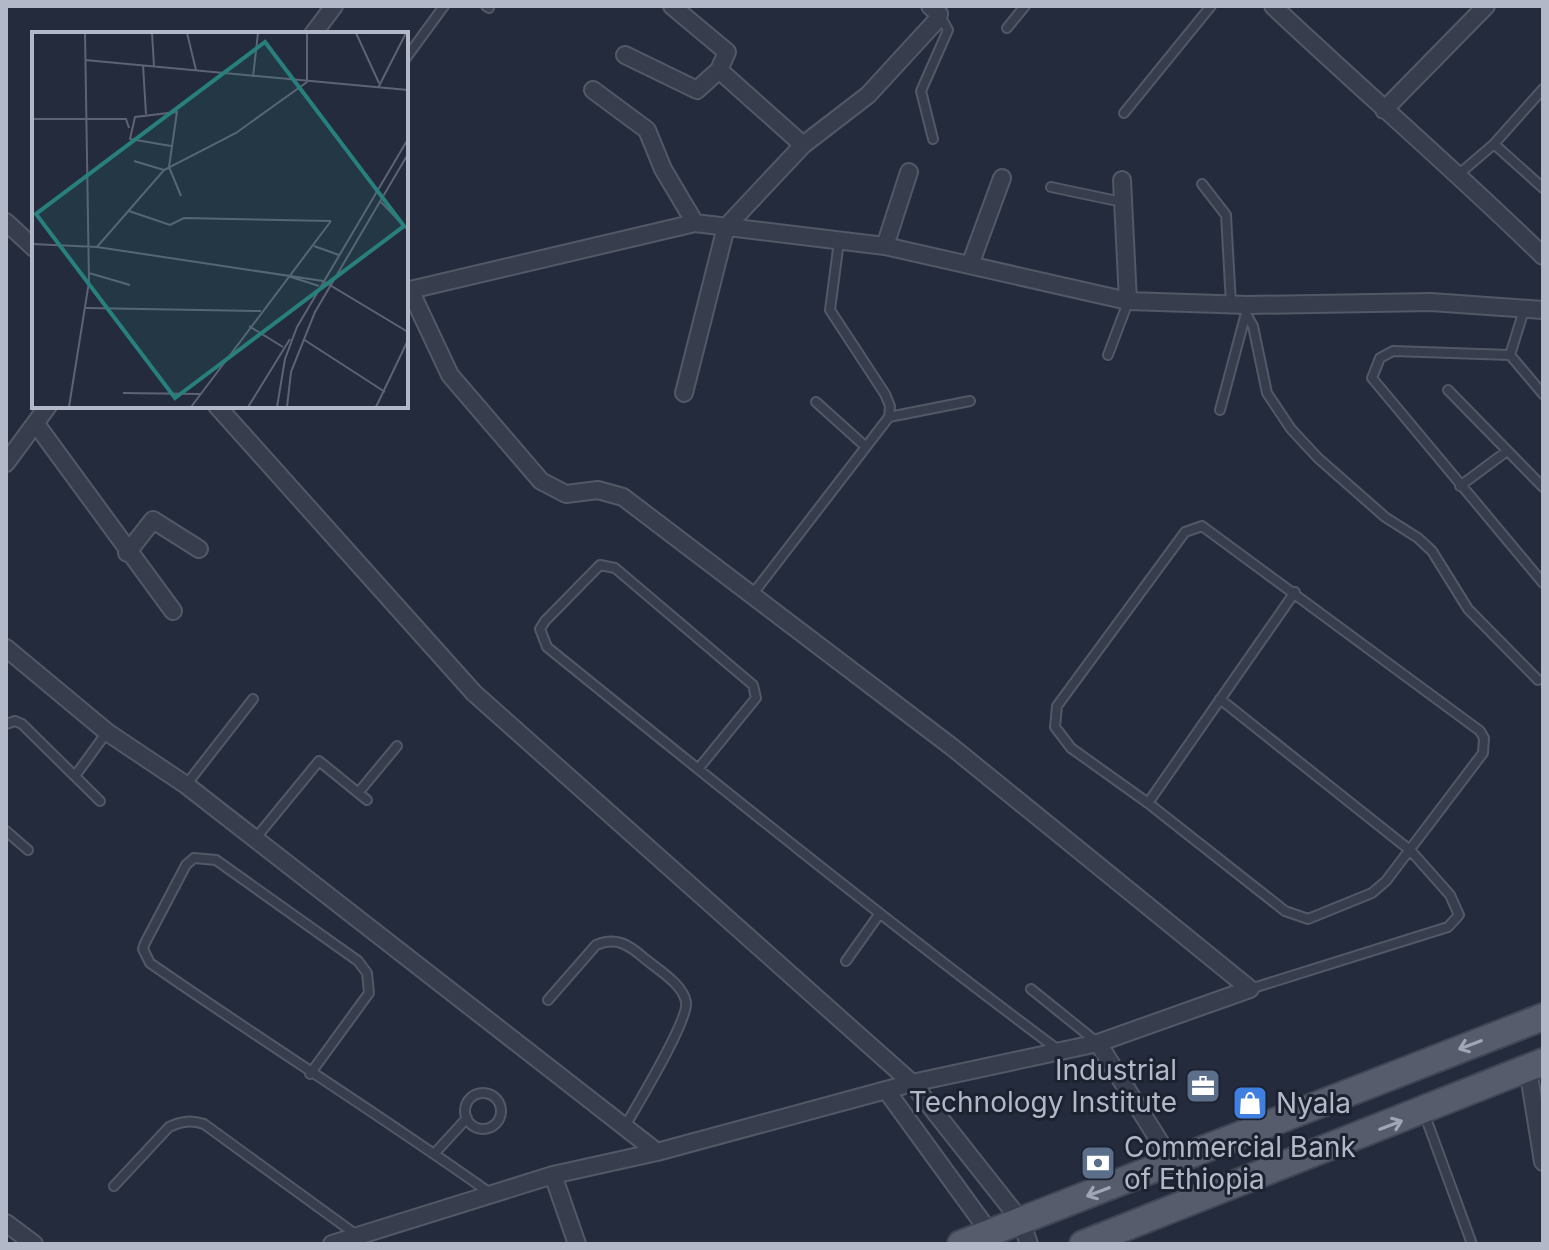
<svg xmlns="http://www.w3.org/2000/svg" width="1549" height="1250" font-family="Inter,sans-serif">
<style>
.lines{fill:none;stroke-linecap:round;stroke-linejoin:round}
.lane-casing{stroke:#535867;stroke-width:12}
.street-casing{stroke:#535867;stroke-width:20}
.primary-casing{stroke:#414655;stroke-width:30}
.lane{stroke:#383d4d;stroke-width:8}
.street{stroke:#383d4d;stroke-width:16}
.primary{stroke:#565c6c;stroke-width:26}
.oneway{stroke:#a0a6b6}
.labels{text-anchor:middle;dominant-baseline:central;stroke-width:6;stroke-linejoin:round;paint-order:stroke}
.poi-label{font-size:28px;fill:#b3b8c8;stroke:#1d2231;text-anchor:start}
.inset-road{fill:none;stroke:#5d6374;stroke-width:2}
.view{fill:#28807c;fill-opacity:0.15;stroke:#28807c;stroke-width:4}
.inset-edge{fill:none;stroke:#b3b8c8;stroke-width:4}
</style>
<rect width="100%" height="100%" fill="#242b3c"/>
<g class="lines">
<defs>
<path id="lane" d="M486 6 489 8
M1007 28 1025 6
M406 58 444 6
M1124 113 1211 6
M933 139 921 91 948 30 939 14
M1494 144 1543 188
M1459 174 1494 144 1543 89
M1202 184 1226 215 1231 304
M1051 187 1122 202
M1246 314 1253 326 1267 393 1291 429 1318 458 1385 517 1418 538 1432 551 1468 609 1538 680
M1108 355 1128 302
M1510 355 1524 310
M1448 390 1543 487
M1543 394 1510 355 1393 351 1380 358 1372 378 1543 583
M816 402 866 447
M1220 410 1246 313
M889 417 970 401
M1460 486 1507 451
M1202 526 1480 731 1484 738 1483 753 1386 881 1372 893 1308 919 1285 911 1148 803 1071 748 1055 727 1057 706 1185 532Z
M752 595 889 417 890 406 885 394 830 310 839 241
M1220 699 1411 851 1450 895 1459 915 1448 927 1250 989
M6 724 15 721 22 724 100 801
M698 769 756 698 753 685 615 568 600 565 545 621 540 629 547 647C715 783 883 919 1057 1049
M75 776 107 732
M186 785 253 699
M358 793 397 746
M1148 803 1295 592
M6 831 28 850
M255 839 319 761 367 800
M846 961 878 916
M1031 989 1098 1043
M548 1000 596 945C616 936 629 945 644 958 657 969 683 984 686 1002 689 1020 636 1107 624 1128
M310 1074 369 993 367 973 358 961 216 860 194 858 186 865 145 943 143 949 150 963C262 1041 379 1114 490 1193
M465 1111a18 18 0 1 1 36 0a18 18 0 1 1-36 0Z
M1424 1113 1472 1244
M434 1154 467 1118
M114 1186 169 1127C182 1121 191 1120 204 1124L358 1236"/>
<path id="street" d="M672 6 727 52 719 70 803 145
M1273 6C1362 90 1455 170 1543 256
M313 34 334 6
M625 55 697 90 719 70
M593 90 647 130 663 169 695 223
M1384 110 1486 6
M1122 180 1128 301
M6 222 34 248
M885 246 909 172
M970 265 1002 178
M410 290 450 375 541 481 566 494 598 490 623 497 952 747 1250 989
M406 291 695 223 885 246 1128 301 1248 305 1431 302 1543 310
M684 393 726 227 803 145 868 95 936 21 939 14 930 6
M217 406 474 693 912 1083 1021 1221 1029 1244
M36 424 173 611
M6 463 48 406
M127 553 153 520 199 549
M6 648 107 732 186 785 657 1152
M1098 1043 1173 1163
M1528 1069 1543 1162
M886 1090 990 1233
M553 1175 577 1244
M6 1223 34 1244
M332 1244 553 1175 657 1152 912 1083 1098 1043 1250 989"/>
<path id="primary" d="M961 1244 1543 1017
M1083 1244 1543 1062"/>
</defs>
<!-- lane casing -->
<use href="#lane" class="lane-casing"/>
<!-- street casing -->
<use href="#street" class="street-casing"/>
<!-- primary casing -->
<use href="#primary" class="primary-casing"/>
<!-- lane -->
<use href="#lane" class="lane"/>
<!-- street -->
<use href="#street" class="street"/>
<!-- primary -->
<use href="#primary" class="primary"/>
</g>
<!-- one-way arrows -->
<defs><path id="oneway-shaft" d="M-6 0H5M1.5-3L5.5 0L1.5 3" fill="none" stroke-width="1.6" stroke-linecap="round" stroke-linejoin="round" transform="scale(2)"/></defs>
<g class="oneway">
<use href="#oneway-shaft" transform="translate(1470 1045) rotate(159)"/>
<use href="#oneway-shaft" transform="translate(1391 1125) rotate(-21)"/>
<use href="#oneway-shaft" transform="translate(1098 1192) rotate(159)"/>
</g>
<!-- icons -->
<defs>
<symbol id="office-square" viewBox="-11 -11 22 22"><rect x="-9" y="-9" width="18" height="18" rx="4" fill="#5c6f8a" stroke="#1d2231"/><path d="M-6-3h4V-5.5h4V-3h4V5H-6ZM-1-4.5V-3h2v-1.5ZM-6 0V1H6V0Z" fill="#fff"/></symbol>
<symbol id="shop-square" viewBox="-11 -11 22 22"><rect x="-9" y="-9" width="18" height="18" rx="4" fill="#3f7fe0" stroke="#1d2231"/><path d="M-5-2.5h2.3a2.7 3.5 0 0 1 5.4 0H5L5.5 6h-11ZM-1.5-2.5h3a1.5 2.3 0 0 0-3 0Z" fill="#fff"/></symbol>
<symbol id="bank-square" viewBox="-11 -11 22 22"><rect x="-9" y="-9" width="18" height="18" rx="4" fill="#5c6f8a" stroke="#1d2231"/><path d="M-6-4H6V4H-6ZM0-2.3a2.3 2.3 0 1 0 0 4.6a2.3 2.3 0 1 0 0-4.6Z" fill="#fff"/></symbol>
</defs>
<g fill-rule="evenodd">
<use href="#office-square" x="1183" y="1066" width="40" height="40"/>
<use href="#shop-square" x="1230" y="1083" width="40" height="40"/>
<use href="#bank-square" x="1078" y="1143" width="40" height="40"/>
</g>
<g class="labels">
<!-- poi labels -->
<g class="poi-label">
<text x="1177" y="1070" text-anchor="end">Industrial<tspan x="1177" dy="32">Technology Institute</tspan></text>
<text x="1276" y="1103">Nyala</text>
<text x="1124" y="1147">Commercial Bank<tspan x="1124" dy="32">of Ethiopia</tspan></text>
</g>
</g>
<!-- overview -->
<g transform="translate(32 32)">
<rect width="376" height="376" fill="#242b3c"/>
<path class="inset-road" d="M120 1 122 34M155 1 164 38M324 1 347 51M53 28 376 58M111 33 114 82M221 45 226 1M346 56 374 1M0 87H94L97 96M139 114 98 107 103 85 145 80 137 135 149 164M102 129 132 138M349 170 376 198M97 179 138 193 152 186 299 189M0 212 65 215 132 138 204 101 275 50V1M282 214 307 223M65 215 291 249 376 300M57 241 98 253M256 244 287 254M54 276 229 279M217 294 251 315M271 307 353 360M91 361 168 362M37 375 57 250 53 1M159 375 299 189M216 375 258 307M245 375 253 327 265 295 376 107M255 375 259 340 283 280 376 122M344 375 376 308"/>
<path class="view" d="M233 10 372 194 143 366 4 182Z"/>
<rect width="376" height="376" class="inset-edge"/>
</g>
<!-- border -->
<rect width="1549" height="1250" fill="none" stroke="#b3b8c8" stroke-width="16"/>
</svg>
